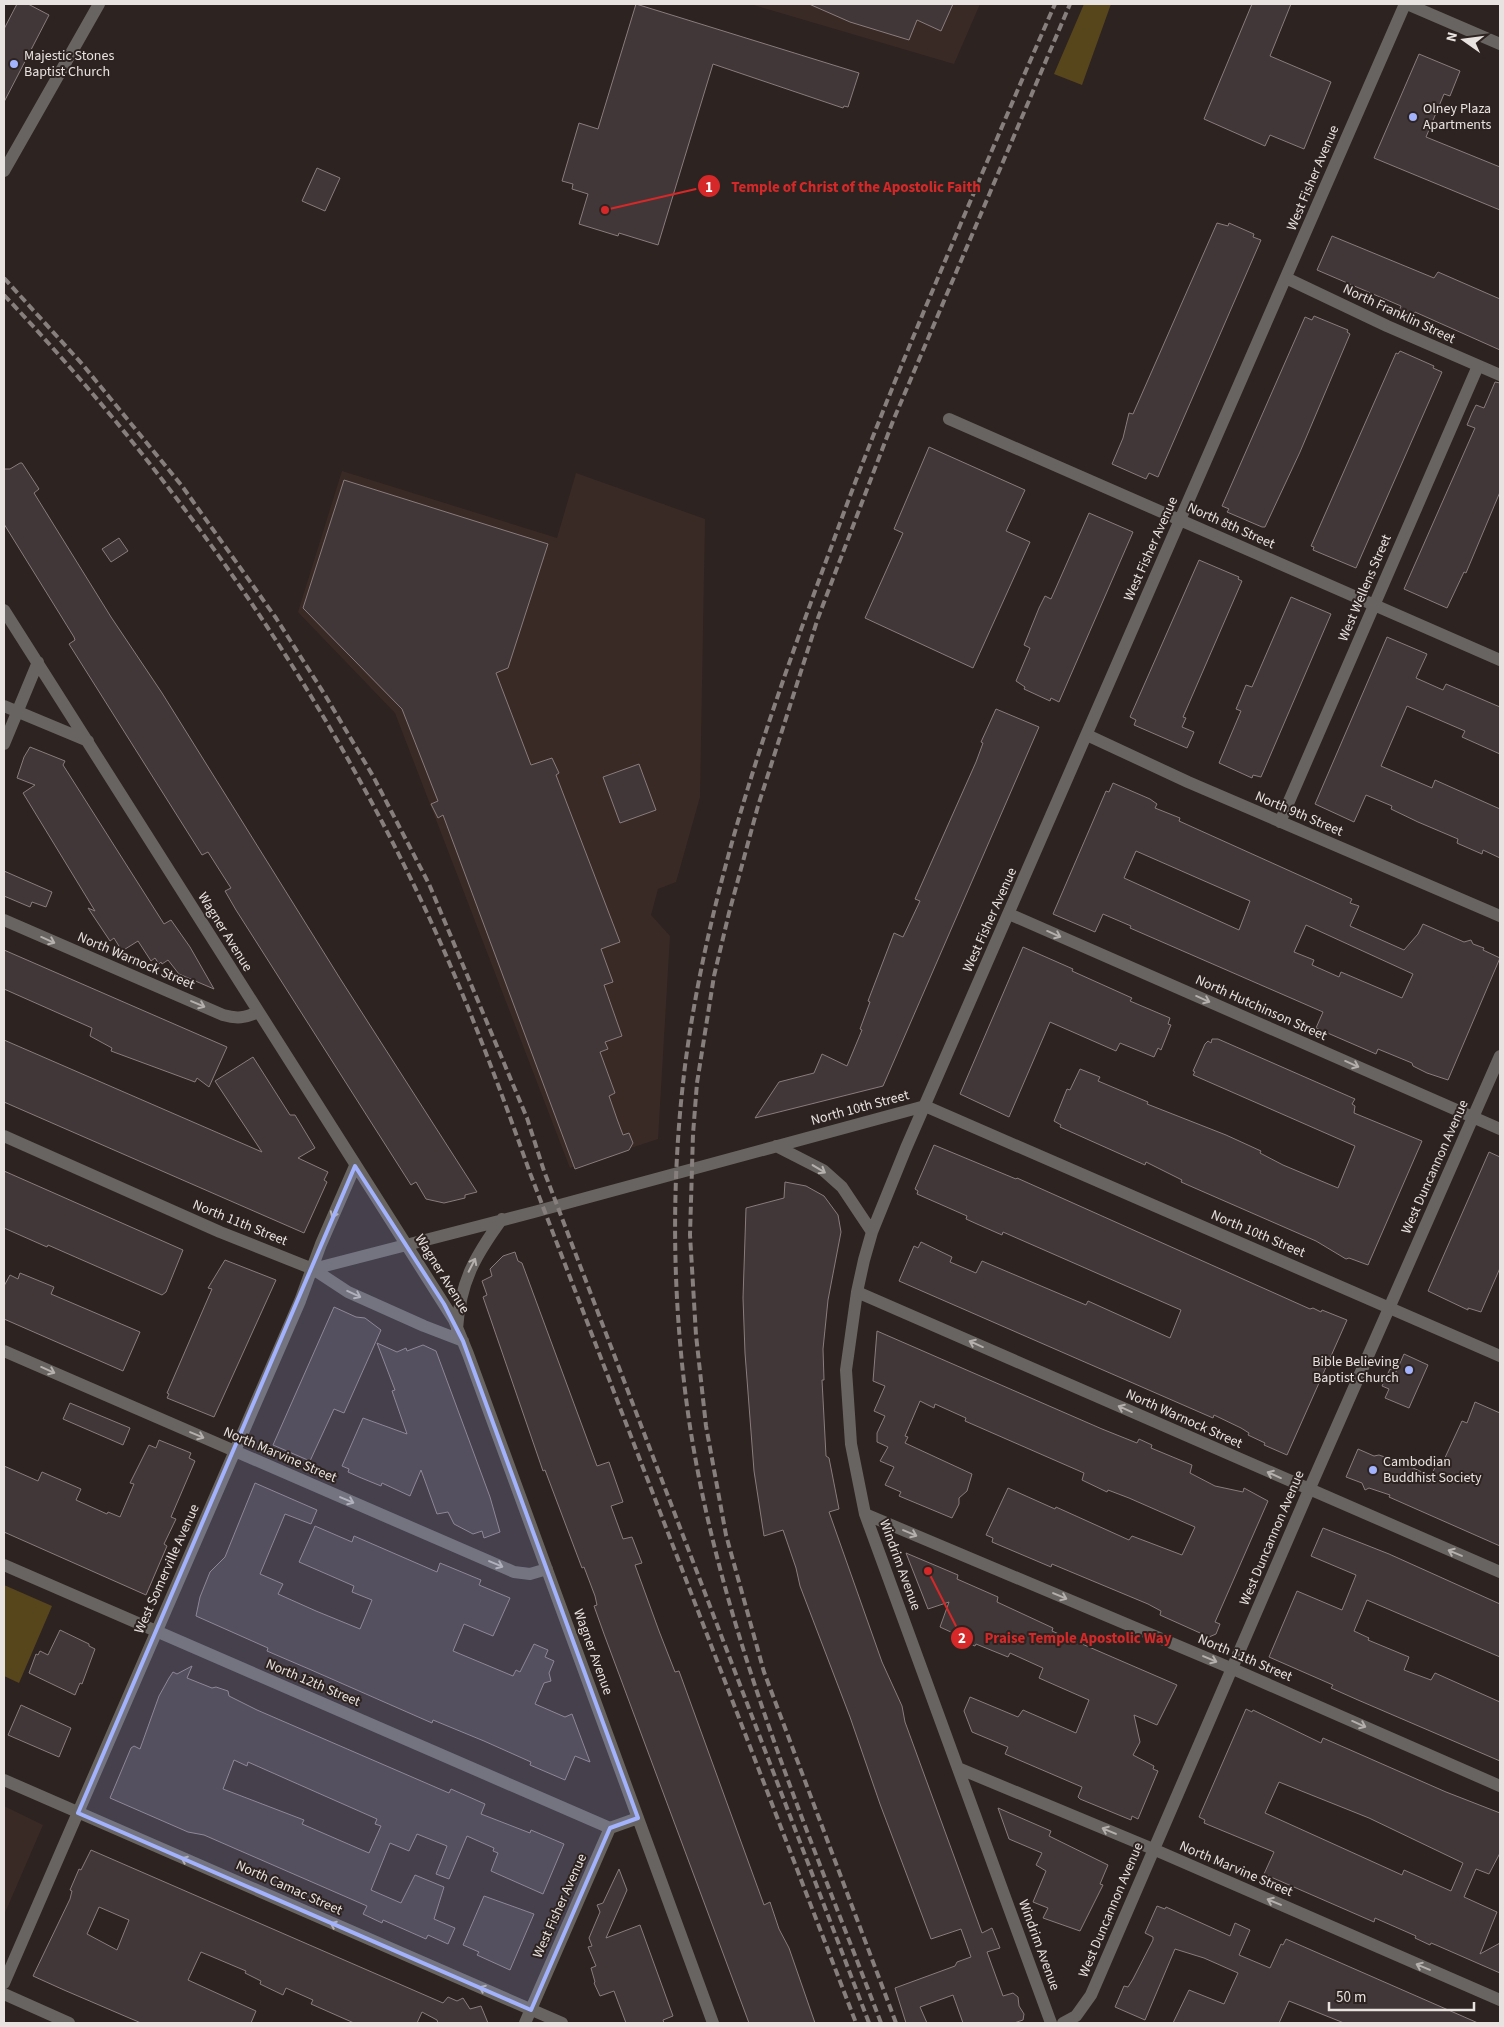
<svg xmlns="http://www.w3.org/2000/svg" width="1504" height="2027" font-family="'Source Sans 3',sans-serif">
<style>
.built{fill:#3a2a25}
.green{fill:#57451c}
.building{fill:#423738;stroke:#897c7d;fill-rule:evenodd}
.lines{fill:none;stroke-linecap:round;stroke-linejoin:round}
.minor{stroke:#686461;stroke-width:12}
.rail{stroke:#877f7d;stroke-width:4;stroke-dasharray:8 4;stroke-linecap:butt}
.oneway{stroke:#b5b0ad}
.marked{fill:#a3b2fd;fill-opacity:0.2;stroke:#a3b2fd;stroke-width:4;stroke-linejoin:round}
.poi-dot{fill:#a3b2fd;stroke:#2d2320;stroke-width:2}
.labels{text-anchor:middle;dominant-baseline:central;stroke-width:4;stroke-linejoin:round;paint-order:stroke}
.poi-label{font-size:14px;fill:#e8e2e0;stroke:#2d2320;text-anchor:start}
.street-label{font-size:14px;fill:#e8e2e0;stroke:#2d2320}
.leader{fill:none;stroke:#d62828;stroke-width:2}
.callout-dot{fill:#d62828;stroke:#2d2320;stroke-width:2}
.mark-label{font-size:15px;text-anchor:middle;font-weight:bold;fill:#fff}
.callout-label{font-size:15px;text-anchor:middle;font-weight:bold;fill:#d62828;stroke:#2d2320;stroke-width:4;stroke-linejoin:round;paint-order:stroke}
</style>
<rect width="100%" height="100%" fill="#2d2320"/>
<!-- built -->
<path class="built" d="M750 4H980L954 64Z
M342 471 557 538 576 473 705 519 700 797 676 882 658 889 651 915 670 936 658 1139 570 1168 395 713 298 612Z
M4 1806 43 1825 4 1915Z"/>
<!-- green -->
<path class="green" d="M1084 4H1111L1082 85 1054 74Z
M4 1585 52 1606 19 1683 4 1676Z"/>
<!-- building -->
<path class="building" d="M17 4H28L49 15 4 102V29Z
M636 4 859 73 848 107 844 106 843 108 713 64 658 245 619 233 618 236 579 224 588 194 572 189 573 184 562 181 579 123 598 129Z
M809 4H953L941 31 917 20 909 40 850 22Z
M1252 4H1291L1270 56 1331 82 1304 149 1270 135 1265 146 1204 119Z
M1419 54 1460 71 1450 96 1444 94 1426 137 1500 167V210L1374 158Z
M317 168 340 178 325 211 302 201Z
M1217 223 1228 226 1229 223 1254 234 1253 237 1261 240 1158 477 1149 473 1146 479 1112 464 1123 438 1129 413 1133 414Z
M1332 236 1434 278 1438 272 1500 299V350L1415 312 1412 317 1399 311 1401 306 1317 270Z
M1314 316 1348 330 1347 332 1350 334 1300 452 1265 527H1262L1227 512 1229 509 1222 506 1305 317 1312 320Z
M1400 351 1434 366 1433 368 1442 372 1356 568 1313 550 1314 547 1311 546 1396 353 1398 354Z
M1495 382 1500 383V492L1466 573 1464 572 1447 608 1404 589 1475 428 1467 425 1472 413 1476 405 1484 408Z
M929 447 1025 490 1006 531 1030 542 973 668 865 618 903 533 894 529Z
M20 463H22L39 489 34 493 111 617 162 693 341 980 477 1192 465 1195V1198L444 1203 426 1199 416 1182 411 1185 236 910 225 891 231 888 222 874 208 852 202 855 69 644 75 640 74 637 4 524V469H10Z
M344 480 548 544 508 668 496 673 531 765 552 758 559 773 556 775 620 942 601 949 613 982 604 985 622 1036 605 1042 608 1049 600 1052 615 1093 609 1096 617 1119 623 1135 629 1133 633 1143 629 1150 575 1169 443 815 438 818 431 804 438 801 402 709 303 608Z
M1089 513 1133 532 1059 702 1051 698 1050 701 1024 689 1025 687 1016 681 1030 648 1024 645 1039 608 1045 596 1051 599 1055 590Z
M119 538 128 551 111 562 102 549Z
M1199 560 1239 577 1238 579 1242 581 1183 717 1186 718 1182 727 1194 732 1187 748 1134 725 1136 720 1130 717Z
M1291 597 1331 614 1261 777 1253 775 1252 778 1219 763 1241 711 1236 709 1246 685 1252 687Z
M1387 637 1427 654 1416 678 1443 690 1446 684 1500 707V754L1462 737 1465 731 1407 706 1381 766 1432 788 1435 780 1500 809V858L1483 850 1482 854 1459 844 1457 843 1458 839 1418 822 1391 809 1392 806 1366 795 1354 822 1315 804Z
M996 709 1039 727 883 1086 755 1118 779 1082 814 1073 822 1054 847 1066 862 1030 860 1029 870 1002 868 1001 894 933 903 937 920 901 915 899 976 762 983 743 981 742Z
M30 747 65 761 63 765 164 924 171 920 190 947 214 989 179 974 168 960 162 964 161 962 159 964 155 958 151 961 138 941 122 951 114 938 110 941 88 908 95 911 23 793 35 785 17 778 24 757Z
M639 764 656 810 620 823 603 777Z
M1113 783 1150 799 1157 804 1155 808 1180 818 1179 821 1352 899 1350 903 1359 906 1350 926 1404 950 1418 934 1423 924 1464 942 1471 940 1473 944 1484 948 1483 950 1500 958 1448 1080 1427 1073 1413 1066 1412 1063 1378 1049 1376 1054 1316 1028 1323 1012 1130 928 1131 926 1103 914 1095 932 1053 914 1106 791 1109 792ZM1136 851 1250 901 1239 930 1124 878ZM1306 925 1413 974 1402 998 1341 972 1339 977 1312 965 1314 960 1294 952Z
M4 871 52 892 46 907 32 902 30 907 4 896Z
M1023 947 1073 969 1072 971 1132 998 1130 1001 1170 1018 1168 1024 1171 1025 1161 1050 1158 1048 1154 1057 1120 1043 1116 1051 1050 1022 1009 1117 960 1094Z
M4 950 227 1047 209 1087 197 1078 195 1082 111 1051 112 1048 90 1036 92 1028 4 989Z
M1212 1039H1218L1355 1099 1352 1104 1355 1106 1354 1113 1422 1141 1368 1265 1349 1258 1346 1259 1316 1241 1181 1182 1182 1180 1146 1162 1145 1165 1060 1127 1061 1125 1054 1121 1067 1089 1070 1090 1080 1069 1100 1077 1098 1081 1148 1102 1147 1104 1226 1135 1261 1151 1260 1153 1283 1165 1338 1188 1355 1146 1193 1075 1195 1072 1193 1071 1205 1044 1208 1041 1211 1043Z
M4 1040 262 1152 215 1081 253 1057 290 1115H295L315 1148 298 1158 328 1172 324 1180 327 1182 304 1233 4 1102Z
M934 1145 1016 1179 1017 1178 1310 1309 1313 1308 1321 1312 1322 1310 1347 1320 1287 1455 1264 1445 1265 1443 1248 1435 1249 1433 1241 1428 1214 1415 1213 1418 899 1281 914 1246 918 1248 921 1242 952 1257 950 1262 976 1273 982 1261 1086 1305 1088 1301 1170 1338 1181 1310 1003 1232 1002 1235 977 1224 966 1219 967 1216 917 1194 918 1191 915 1189Z
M1489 1152 1500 1157V1268L1481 1312 1468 1308V1310L1428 1291Z
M4 1171 183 1250 166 1292 162 1295 48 1245 47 1247 4 1228Z
M785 1182 806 1186 824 1196 838 1215 841 1232 828 1300 823 1349 824 1380H822L826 1456 829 1458 839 1509 829 1512 882 1662 902 1706 905 1722 982 1933 992 1928 1000 1948 987 1952 1003 1996 1013 1993 1018 1997 1019 2006 1024 2014 1023 2020 1014 2023H963L953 1995 920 2007 927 2023H906L895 1988 955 1966 957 1962 971 1957 961 1929 931 1939 880 1804 850 1717 800 1586 796 1568 783 1530 764 1536 754 1471 745 1353 743 1298 746 1208 784 1198Z
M515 1252 518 1261 522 1263 597 1466 609 1462 623 1502 611 1506 623 1539 632 1537 642 1563 635 1565 659 1631 675 1672 679 1671 764 1905 770 1902 779 1929 789 1948 815 2023H749L604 1634 594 1606 597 1605 595 1596 584 1567 582 1568 545 1470 543 1471 483 1297 487 1295 482 1281 492 1276 490 1269 503 1256Z
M225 1260 276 1280 214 1417 167 1398 169 1394 167 1393 212 1289 208 1288Z
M20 1273 54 1287 51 1294 140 1332 123 1371 4 1319V1286L10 1275 18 1279Z
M334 1307 356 1317 365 1318 381 1330 344 1413 334 1409 310 1461 273 1445Z
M877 1331 1102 1429 1137 1443 1139 1439 1152 1445 1151 1448 1192 1465 1190 1473 1215 1486 1243 1492 1244 1488 1268 1501 1215 1622 1220 1624 1216 1634 1209 1637 1160 1615 1161 1611 1148 1604 1052 1564 1051 1567 992 1542 993 1538 986 1535 1008 1488 1055 1509 1056 1507 1129 1540 1132 1536 1182 1555 1195 1527 1129 1498 1108 1490 1107 1492 1082 1480 1084 1473 965 1421 966 1418 935 1404 934 1408 920 1401 905 1436 908 1437 905 1443 972 1474 967 1491 959 1498V1504L952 1518 899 1496 901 1492 885 1485 894 1467 880 1461 888 1447 877 1442V1433L885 1416 874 1411 885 1386 873 1381Z
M377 1343 397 1352 406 1348 407 1351 423 1345 436 1351 490 1497 500 1532 484 1538 482 1531 473 1534 454 1524 448 1512 437 1514 421 1470 410 1496 382 1483 381 1486 359 1477 348 1472 349 1469 342 1466 363 1418 407 1434 392 1391 395 1390Z
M1404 1354 1428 1365 1409 1408 1385 1398 1389 1389 1382 1386 1390 1369 1396 1372Z
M1475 1402 1500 1413V1546L1389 1497 1390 1495 1369 1488 1365 1490 1362 1483 1346 1477 1358 1449 1374 1456 1379 1455 1402 1463 1431 1476 1437 1463 1442 1464 1462 1421 1467 1423Z
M70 1403 130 1428 123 1445 63 1419Z
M159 1440 191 1453 189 1458 195 1461 171 1517 176 1519 164 1544 167 1546 146 1595 4 1532V1466L38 1481 42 1472 81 1489 76 1500 107 1514 108 1512 120 1517 134 1484 130 1483 149 1445 156 1448Z
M255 1483 317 1510 311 1524 285 1514 260 1574 283 1584 278 1594 316 1611 360 1629 372 1600 352 1592 354 1586 299 1562 315 1526 352 1542 354 1536 437 1572 440 1563 481 1580 479 1585 510 1598 493 1636 464 1624 453 1651 513 1676 516 1670 520 1672 534 1644 548 1650 545 1657 554 1661 549 1673 551 1681 544 1683 535 1704 565 1717 572 1714 590 1762 575 1756 565 1780 530 1765 531 1762 484 1741 433 1720 432 1723 309 1669 267 1651 268 1648 196 1616 200 1597 210 1572 225 1557Z
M1323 1528 1389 1554 1500 1604V1657L1367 1600 1354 1631 1369 1638 1368 1640 1409 1657 1404 1670 1431 1680 1435 1673 1500 1702V1761L1358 1700 1331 1688 1333 1685 1269 1657 1297 1591 1342 1610 1356 1575 1311 1556Z
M906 1553 958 1575 957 1579 998 1597 997 1602 1053 1628 1052 1631 1177 1685 1157 1725 1134 1715 1140 1742 1133 1755 1154 1766 1153 1769 1158 1771 1138 1819 1132 1816 1131 1820 1080 1799 1078 1797 1082 1787 1005 1754 1008 1747 972 1732 964 1711 970 1697 1018 1717 1023 1710 1076 1733 1089 1700 1039 1678 1043 1668 1010 1653 1008 1657 976 1644 975 1646 951 1636 953 1633 940 1627 949 1602 928 1609Z
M60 1630 89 1644V1646L95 1649 82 1684 80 1683 75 1695 29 1673 36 1654 38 1655 40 1651 48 1655Z
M192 1666 187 1678 212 1688 216 1687 228 1691 229 1696 257 1710 449 1793 451 1789 485 1804 481 1814 530 1833 531 1830 564 1844 543 1894 491 1871 498 1853 493 1851 494 1848 467 1836 449 1879 436 1874 447 1846 417 1834 409 1851 390 1843 371 1890 401 1903 415 1875 444 1887 434 1919 455 1928 448 1944 428 1935 426 1939 383 1920 382 1923 363 1914 367 1906 204 1835 188 1832 110 1798 131 1748 134 1746 140 1749 159 1696 169 1678 173 1672 177 1674ZM234 1760 247 1766 248 1762 377 1819 375 1824 381 1826 369 1853 302 1824 304 1820 223 1789Z
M21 1705 71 1728 59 1757 8 1735Z
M1246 1709 1252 1712 1253 1710 1321 1743 1323 1738 1446 1792 1500 1813V1853L1489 1874 1476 1869 1464 1897 1497 1912 1480 1954 1500 1943V1973L1436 1945 1431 1943 1430 1945 1415 1938 1416 1936 1375 1918 1374 1922 1264 1874 1274 1852 1204 1823 1205 1820 1199 1817ZM1279 1782 1369 1818 1463 1863 1451 1891 1404 1870 1402 1875 1265 1813Z
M998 1808 1051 1831 1049 1836 1108 1865 1100 1884 1103 1885 1080 1931 1043 1918 1048 1908 1033 1902 1046 1871 1036 1865 1042 1853 1009 1839Z
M91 1850 443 2003 448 1997 457 2001 463 1998 470 2009 481 2006 488 2023H438L437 2020 422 2012 417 2023H354L311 2004 313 2000 286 1988 283 1995 260 1984 261 1981 245 1973 246 1971 201 1952 188 1980 256 2011 251 2023H141L64 1990 33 1976 70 1899 72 1891 70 1890 79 1869 81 1870ZM99 1907 129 1920 117 1950 87 1934Z
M619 1869 627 1890 606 1938 640 1925 673 2016 663 2020 664 2023H626L614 1991 600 1996 594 1983 595 1982 591 1968 596 1966 588 1947 592 1946 589 1938 600 1912 597 1905 603 1903Z
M484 1896 534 1914 510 1970 477 1955 479 1952 463 1945Z
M1157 1906 1165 1909 1166 1907 1230 1936 1235 1923 1250 1930 1239 1955 1270 1968 1281 1944 1283 1945 1286 1939 1478 2023H1344L1289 2001 1279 2023H1173L1189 1990 1224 2004 1238 1973 1204 1958 1175 1949 1145 2020 1115 2007 1124 1986 1128 1987 1133 1979 1153 1940V1937L1145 1933Z"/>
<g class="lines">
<!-- minor -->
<path class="minor" d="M1407 4 1500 44
M4 171 99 4
M1286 278 1387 326 1500 375
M949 419 1500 660
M4 610 454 1320 468 1354 713 2023
M4 706 88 741
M1087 735 1188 782 1500 916
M4 744 38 662
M1280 822 1478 366
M1009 914 1500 1129
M4 920 223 1015C237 1019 245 1018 258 1012
M4 1136 220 1232 313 1269 348 1292 424 1326 463 1341
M776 1146 823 1170 842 1187 872 1232
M313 1269 534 1212 925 1106 1500 1356
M857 1292 1500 1572
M457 1329C460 1282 475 1256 502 1219
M4 1351 514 1572 530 1574 547 1569
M865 1514 1233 1669 1500 1786
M4 1565 610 1828
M958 1768 1153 1849 1500 2000
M4 1780 562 2023
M4 1983 300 1301 321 1244 355 1166
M4 1994 69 2023
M525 2023 610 1828 638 1818
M1051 2023 865 1514 851 1444 846 1370 857 1292 864 1260 872 1232 906 1148 1405 4
M1063 2023 1076 2016 1091 1995 1309 1490 1500 1056"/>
<!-- rail -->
<path class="rail" d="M4 278 83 365 182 486 276 618 325 695 373 776 429 884 527 1118 544 1171 869 2023
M4 295C166 466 303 660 407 871 455 968 494 1071 530 1173L856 2023
M881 2023C805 1823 716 1619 687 1406 672 1293 671 1179 685 1066 708 888 770 712 832 545 873 431 920 320 967 209 996 141 1025 72 1055 4
M896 2023 764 1672 726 1535 706 1426 696 1335 690 1235 693 1134 697 1083 714 976 729 913 758 806 818 618 893 421 1070 4"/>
</g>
<!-- one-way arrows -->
<defs><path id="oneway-shaft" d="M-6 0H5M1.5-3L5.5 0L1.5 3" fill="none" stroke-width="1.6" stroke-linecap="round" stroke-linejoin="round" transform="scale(1.25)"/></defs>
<g class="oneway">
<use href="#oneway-shaft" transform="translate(1054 934) rotate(24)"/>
<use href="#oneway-shaft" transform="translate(48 940) rotate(24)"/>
<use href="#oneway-shaft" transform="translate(1203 999) rotate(24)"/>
<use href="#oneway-shaft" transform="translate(198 1004) rotate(23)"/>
<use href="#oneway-shaft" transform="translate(1352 1064) rotate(24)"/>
<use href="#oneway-shaft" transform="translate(819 1169) rotate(31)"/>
<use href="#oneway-shaft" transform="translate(335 1211) rotate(114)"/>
<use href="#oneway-shaft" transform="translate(472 1265) rotate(-63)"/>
<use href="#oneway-shaft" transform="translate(354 1294) rotate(25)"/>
<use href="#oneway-shaft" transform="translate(976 1344) rotate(-156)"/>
<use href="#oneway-shaft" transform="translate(48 1370) rotate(24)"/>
<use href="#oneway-shaft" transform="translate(1125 1409) rotate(-156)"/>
<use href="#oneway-shaft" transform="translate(197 1435) rotate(23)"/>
<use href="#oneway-shaft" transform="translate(1274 1475) rotate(-156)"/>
<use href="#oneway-shaft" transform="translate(347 1500) rotate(23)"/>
<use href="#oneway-shaft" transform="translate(910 1533) rotate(23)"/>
<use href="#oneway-shaft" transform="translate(1455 1553) rotate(-157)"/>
<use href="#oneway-shaft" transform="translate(496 1564) rotate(23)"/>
<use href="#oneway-shaft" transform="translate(1060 1596) rotate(23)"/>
<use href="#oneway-shaft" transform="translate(1210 1659) rotate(23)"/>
<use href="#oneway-shaft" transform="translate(1359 1724) rotate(24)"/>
<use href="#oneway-shaft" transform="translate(1109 1831) rotate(-157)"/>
<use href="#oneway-shaft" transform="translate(188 1861) rotate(-156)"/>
<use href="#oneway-shaft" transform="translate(1274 1902) rotate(-157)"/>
<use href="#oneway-shaft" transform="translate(337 1926) rotate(-156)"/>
<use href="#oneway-shaft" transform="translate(1423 1967) rotate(-157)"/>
<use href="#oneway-shaft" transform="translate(486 1990) rotate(-156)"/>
</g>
<!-- marked area -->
<path class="marked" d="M355 1166 444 1304 463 1341 638 1818 610 1828 531 2010 78 1813Z"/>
<!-- markers -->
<g class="poi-dot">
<circle cx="14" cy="64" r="5"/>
<circle cx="1413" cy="117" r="5"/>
<circle cx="1409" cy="1370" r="5"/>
<circle cx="1373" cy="1470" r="5"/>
</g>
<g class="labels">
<!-- poi labels -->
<g class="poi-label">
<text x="24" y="56">Majestic Stones<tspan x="24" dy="16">Baptist Church</tspan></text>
<text x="1423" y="109">Olney Plaza<tspan x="1423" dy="16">Apartments</tspan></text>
<text x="1399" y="1362" text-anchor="end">Bible Believing<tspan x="1399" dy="16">Baptist Church</tspan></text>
<text x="1383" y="1462">Cambodian<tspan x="1383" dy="16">Buddhist Society</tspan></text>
</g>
<!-- street labels -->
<g class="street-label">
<text transform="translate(1313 178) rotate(-67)">West Fisher Avenue</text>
<text transform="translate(1399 314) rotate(25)">North Franklin Street</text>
<text transform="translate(1231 526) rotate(24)">North 8th Street</text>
<text transform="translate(1151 549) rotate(-66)">West Fisher Avenue</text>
<text transform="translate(1365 588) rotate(-67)">West Wellens Street</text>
<text transform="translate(1299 814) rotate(23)">North 9th Street</text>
<text transform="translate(990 920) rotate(-66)">West Fisher Avenue</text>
<text transform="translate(225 932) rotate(58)">Wagner Avenue</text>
<text transform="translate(136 961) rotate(23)">North Warnock Street</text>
<text transform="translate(1261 1008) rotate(24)">North Hutchinson Street</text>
<text transform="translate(860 1108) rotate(-15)">North 10th Street</text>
<text transform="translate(1435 1167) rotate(-66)">West Duncannon Avenue</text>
<text transform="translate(240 1223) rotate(22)">North 11th Street</text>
<text transform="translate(1258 1234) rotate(23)">North 10th Street</text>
<text transform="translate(442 1274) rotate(58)">Wagner Avenue</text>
<text transform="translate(1184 1419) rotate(24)">North Warnock Street</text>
<text transform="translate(280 1455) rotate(23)">North Marvine Street</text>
<text transform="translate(1272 1538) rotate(-67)">West Duncannon Avenue</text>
<text transform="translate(900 1565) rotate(70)">Windrim Avenue</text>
<text transform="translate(167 1569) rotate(-66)">West Somerville Avenue</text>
<text transform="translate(593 1652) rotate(70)">Wagner Avenue</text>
<text transform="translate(1245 1658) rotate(23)">North 11th Street</text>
<text transform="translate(313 1683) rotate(23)">North 12th Street</text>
<text transform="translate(1236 1869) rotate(23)">North Marvine Street</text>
<text transform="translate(289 1888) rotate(24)">North Camac Street</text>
<text transform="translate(560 1906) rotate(-66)">West Fisher Avenue</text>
<text transform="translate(1111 1910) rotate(-67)">West Duncannon Avenue</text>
<text transform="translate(1039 1945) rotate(70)">Windrim Avenue</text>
</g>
</g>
<!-- callouts -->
<path class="leader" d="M605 210L709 186M928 1571L962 1638"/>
<g class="callout-dot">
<circle cx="605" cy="210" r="5"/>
<circle cx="928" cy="1571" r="5"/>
<circle cx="709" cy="186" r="12"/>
<circle cx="962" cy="1638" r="12"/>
</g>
<g class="mark-label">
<text x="709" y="192">1</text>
<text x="962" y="1643">2</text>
</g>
<g class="callout-label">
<text x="856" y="192">Temple of Christ of the Apostolic Faith</text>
<text x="1078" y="1643">Praise Temple Apostolic Way</text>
</g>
<!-- border -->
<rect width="1504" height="2027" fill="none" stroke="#e8e2e0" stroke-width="10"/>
<!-- north arrow -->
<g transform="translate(1464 40) rotate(284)" stroke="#2d2320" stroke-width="4" paint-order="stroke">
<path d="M0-4L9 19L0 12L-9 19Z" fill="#e8e2e0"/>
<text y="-8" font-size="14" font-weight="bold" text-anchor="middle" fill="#e8e2e0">N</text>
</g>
<!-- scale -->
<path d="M1329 2002v8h145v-8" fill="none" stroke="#e8e2e0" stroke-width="2.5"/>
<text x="1336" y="2002" font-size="15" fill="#e8e2e0" stroke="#2d2320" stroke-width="4" paint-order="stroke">50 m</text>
</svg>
